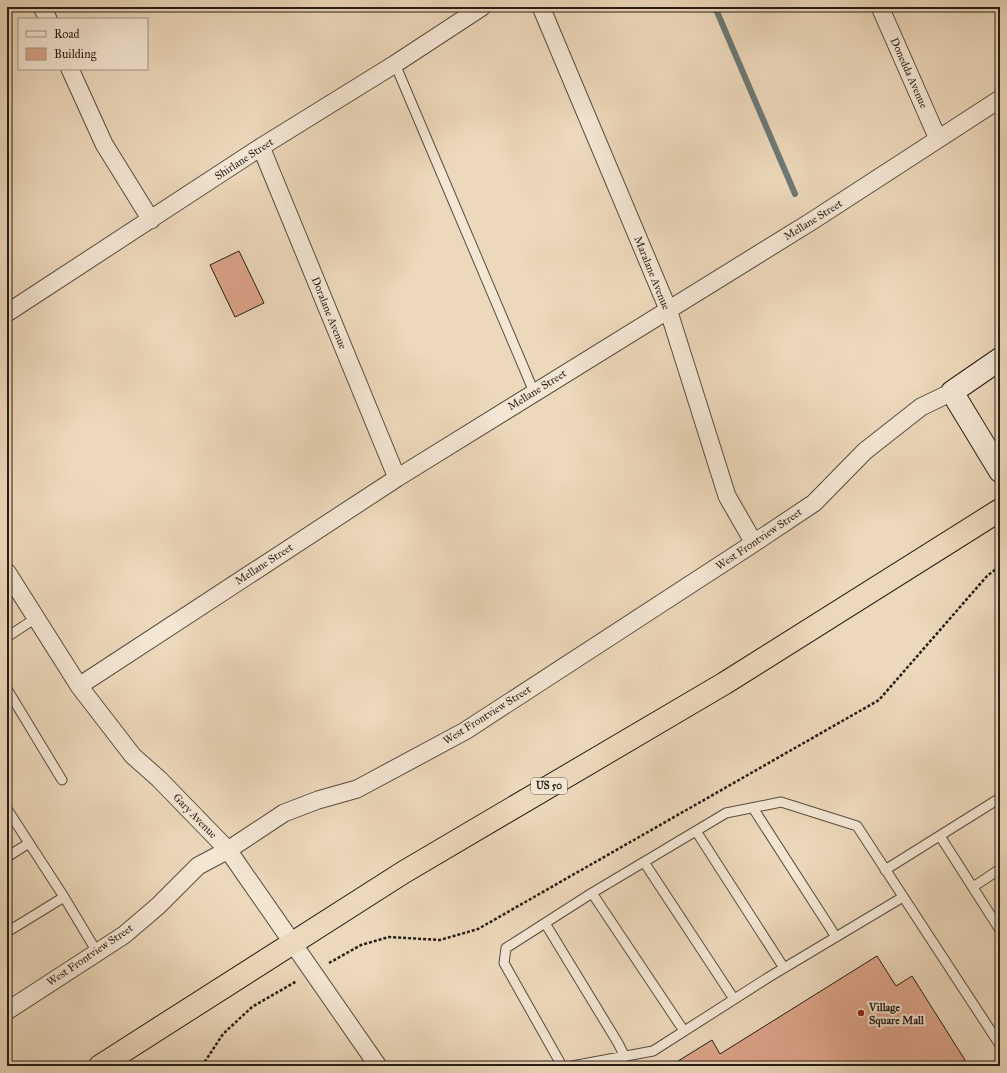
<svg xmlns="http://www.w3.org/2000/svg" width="1007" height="1073" font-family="'IM FELL Great Primer',serif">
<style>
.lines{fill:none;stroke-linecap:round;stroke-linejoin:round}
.stream{stroke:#6c7a76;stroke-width:6}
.building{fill:#dda58a;stroke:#261d14}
.lane-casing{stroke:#584c3e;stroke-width:11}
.street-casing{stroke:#584c3e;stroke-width:19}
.secondary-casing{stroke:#261d14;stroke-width:24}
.highway-casing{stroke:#261d14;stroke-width:24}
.path{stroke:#261d14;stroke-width:2.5;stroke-dasharray:3 2;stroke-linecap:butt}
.lane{stroke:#f3e6d3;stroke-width:9}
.street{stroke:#f3e6d3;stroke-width:17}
.secondary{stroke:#f3e6d3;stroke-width:22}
.highway{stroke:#ecd8bb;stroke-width:22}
.poi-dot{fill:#8f2418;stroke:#f3e6d3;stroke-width:1.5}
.labels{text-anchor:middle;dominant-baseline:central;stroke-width:4;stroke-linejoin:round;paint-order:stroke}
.shield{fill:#f3e6d3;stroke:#64594d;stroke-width:1}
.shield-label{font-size:10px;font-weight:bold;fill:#261d14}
.street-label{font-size:11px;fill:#261d14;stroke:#f3e6d3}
.poi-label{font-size:11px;font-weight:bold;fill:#261d14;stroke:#f3e6d3;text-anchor:start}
</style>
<rect width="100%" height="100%" fill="#ecd8bb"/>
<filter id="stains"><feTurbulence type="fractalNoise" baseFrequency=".005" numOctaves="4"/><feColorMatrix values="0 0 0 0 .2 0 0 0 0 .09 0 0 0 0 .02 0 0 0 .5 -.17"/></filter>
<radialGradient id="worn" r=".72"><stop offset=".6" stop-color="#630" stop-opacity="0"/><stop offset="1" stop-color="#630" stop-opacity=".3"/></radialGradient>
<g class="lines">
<!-- stream -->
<path class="stream" d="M715 7 795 194"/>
</g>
<!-- building -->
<path class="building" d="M239 251 264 303 235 317 210 265Z
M877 956 896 986 912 976 965 1060 955 1066H670L712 1040 720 1054Z"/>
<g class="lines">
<defs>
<path id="lane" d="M395 64 534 392
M7 637 36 618
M7 689 62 780
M753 808 836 937
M7 809 64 897 97 952
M696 831 784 968
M940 836 1000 930
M7 857 29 843
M644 862 734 999
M885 870 1000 798
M973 887 1000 869
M592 893 684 1031
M545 923 618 1043 625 1057
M7 932 64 897
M562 1066 504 963 506 948 592 893 726 813 781 802 857 826 1000 1045
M572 1066 653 1051 769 977 903 897"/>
<path id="street" d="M42 7 48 19
M541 7 668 309 727 496 754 543
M880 7 938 139
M70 69 104 144 151 220
M261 147 397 478
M7 313 261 147 395 64 482 7
M7 572 79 686 133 756 159 779 228 850 378 1066
M79 686 397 478 812 221 1000 99
M7 1011 124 935 158 906 198 866 228 850 284 813 318 800 357 789 465 731 754 543 814 503 865 451 921 407 952 392"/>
<path id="secondary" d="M1000 359 952 392 1000 471"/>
<path id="highway" d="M100 1066 404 872 725 683 1000 510"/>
</defs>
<!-- lane casing -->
<use href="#lane" class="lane-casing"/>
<!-- street casing -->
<use href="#street" class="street-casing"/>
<!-- secondary casing -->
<use href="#secondary" class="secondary-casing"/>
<!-- highway casing -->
<use href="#highway" class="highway-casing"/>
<!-- path -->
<path class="path" d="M329 963 361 945 389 937 440 940 478 929 879 700 987 576 1000 566
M202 1066 223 1034 252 1007 297 981"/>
<!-- lane -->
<use href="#lane" class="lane"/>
<!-- street -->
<use href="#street" class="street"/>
<!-- secondary -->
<use href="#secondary" class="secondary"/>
<!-- highway -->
<use href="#highway" class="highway"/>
</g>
<!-- markers -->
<circle class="poi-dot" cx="861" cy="1013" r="4"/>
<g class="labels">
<!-- shield labels -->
<rect class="shield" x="531" y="778" width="36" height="16" rx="3"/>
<g class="shield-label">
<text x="549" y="786">US 50</text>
</g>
<!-- street labels -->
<g class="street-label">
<text transform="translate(909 73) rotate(66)">Donedda Avenue</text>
<text transform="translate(244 159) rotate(-33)">Shirlane Street</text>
<text transform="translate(813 220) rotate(-32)">Mellane Street</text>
<text transform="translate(652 273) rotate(68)">Maralane Avenue</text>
<text transform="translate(329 313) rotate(68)">Doralane Avenue</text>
<text transform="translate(537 390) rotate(-32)">Mellane Street</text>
<text transform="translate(759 539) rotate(-34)">West Frontview Street</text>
<text transform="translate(264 564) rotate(-33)">Mellane Street</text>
<text transform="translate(487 715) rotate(-32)">West Frontview Street</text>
<text transform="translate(195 816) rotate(46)">Gary Avenue</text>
<text transform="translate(90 955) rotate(-34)">West Frontview Street</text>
</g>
<!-- poi labels -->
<g class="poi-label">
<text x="869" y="1007">Village<tspan x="869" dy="13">Square Mall</tspan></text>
</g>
</g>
<!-- margin -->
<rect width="1007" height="1073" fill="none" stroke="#ecd8bb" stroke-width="24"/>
<rect x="8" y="8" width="991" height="1057" fill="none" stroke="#261d14" stroke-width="2"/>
<rect x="12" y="12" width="983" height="1049" fill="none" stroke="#261d14"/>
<!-- legend -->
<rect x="18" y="18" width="130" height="52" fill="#f3e6d3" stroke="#a19687"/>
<rect x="26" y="31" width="20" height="6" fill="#f3e6d3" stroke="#a19687"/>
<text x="54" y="38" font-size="12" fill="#261d14">Road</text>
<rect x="26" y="48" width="20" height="12" fill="#dda58a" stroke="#a19687"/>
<text x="54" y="58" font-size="12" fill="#261d14">Building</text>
<rect width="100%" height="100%" filter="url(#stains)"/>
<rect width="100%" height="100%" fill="url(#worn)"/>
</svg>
